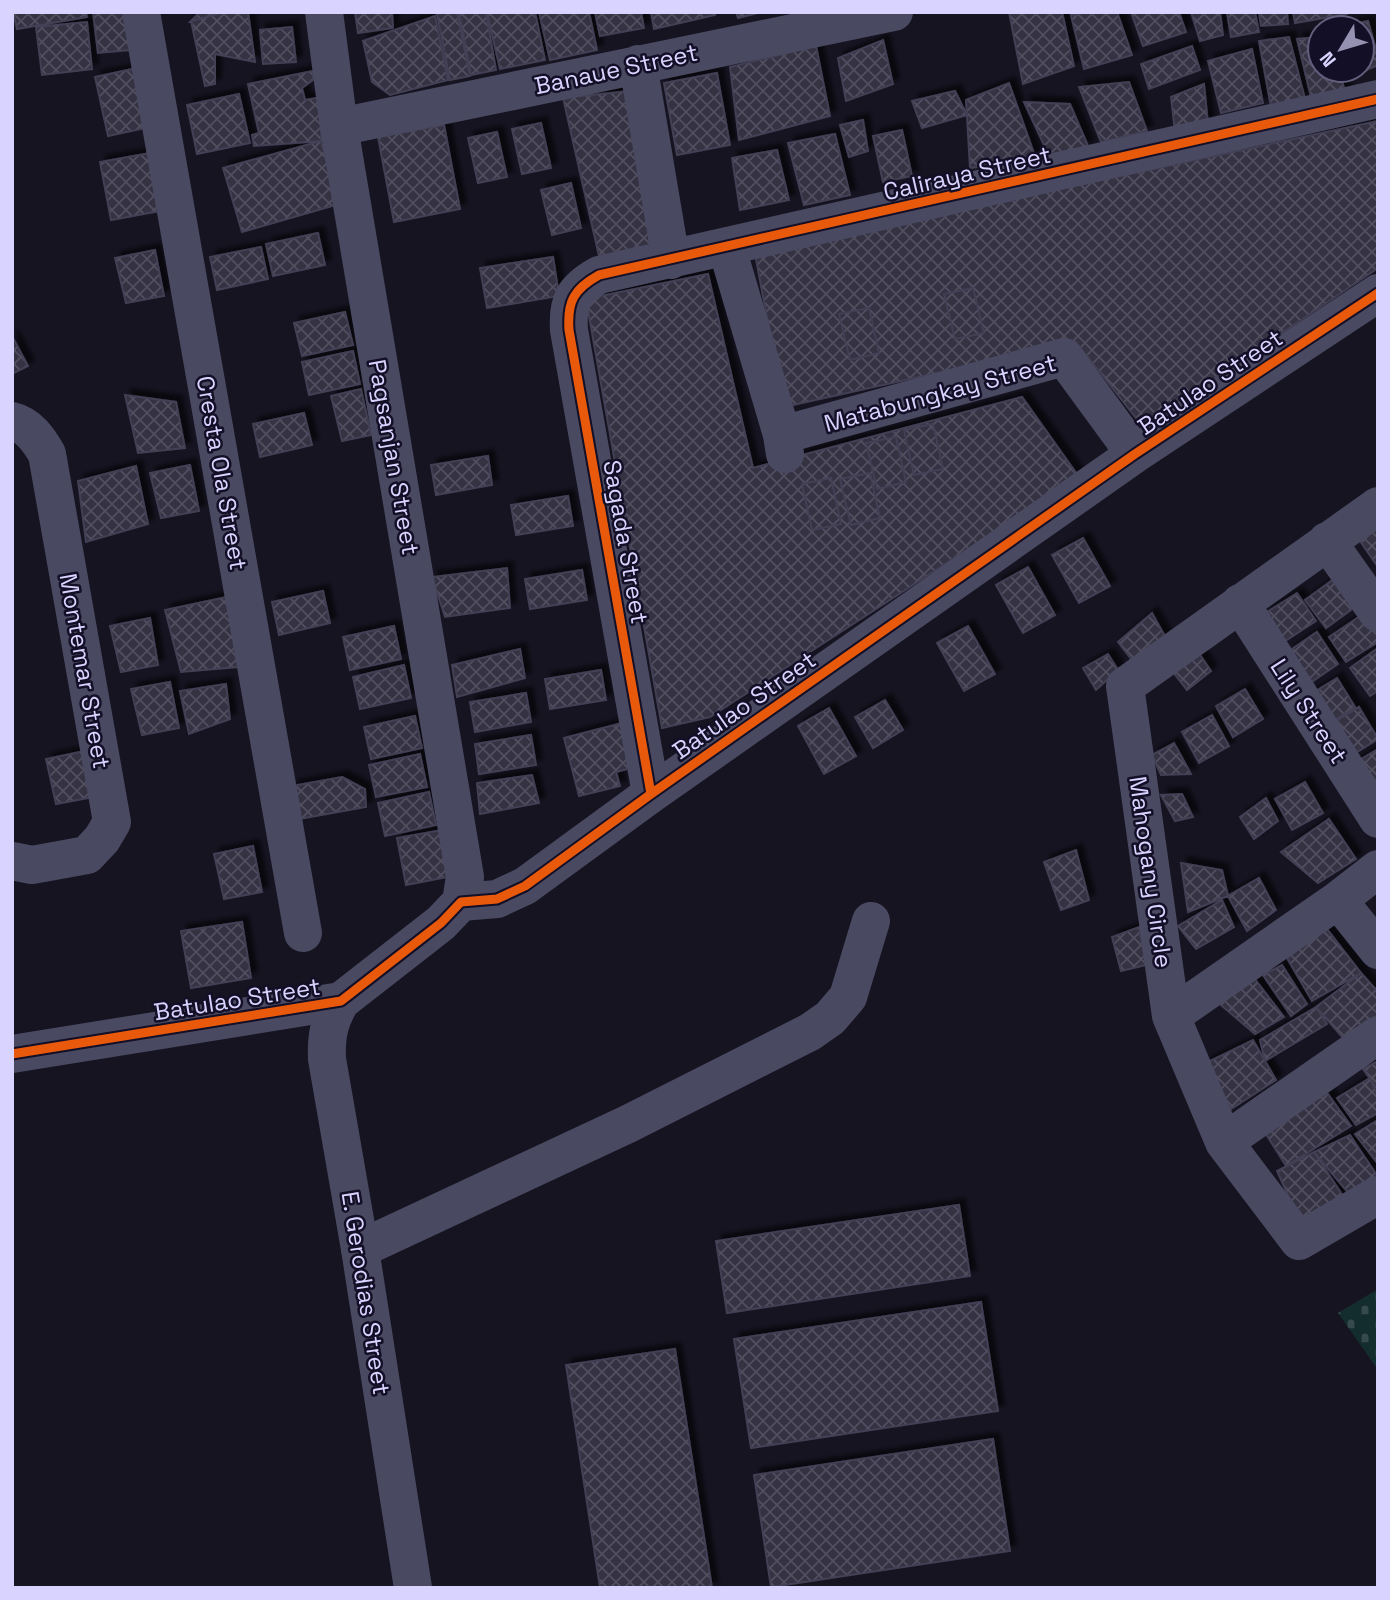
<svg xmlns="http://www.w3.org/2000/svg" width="1390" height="1600" font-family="'Space Grotesk',sans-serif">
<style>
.cemetery{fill:url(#cemetery-stones)}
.building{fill:url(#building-cross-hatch);stroke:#433f54;stroke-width:2;filter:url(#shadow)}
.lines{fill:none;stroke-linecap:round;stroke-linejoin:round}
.minor{stroke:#4a4962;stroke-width:38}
.tertiary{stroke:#4a4962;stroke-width:38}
.cycleway-casing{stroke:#130f26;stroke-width:13}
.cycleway{stroke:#e8590c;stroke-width:9}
.labels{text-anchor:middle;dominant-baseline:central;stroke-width:5;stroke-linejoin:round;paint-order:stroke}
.street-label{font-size:24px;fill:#d9d4ff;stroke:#130f26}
</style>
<defs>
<pattern id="cemetery-stones" width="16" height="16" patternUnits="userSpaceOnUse" patternTransform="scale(1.75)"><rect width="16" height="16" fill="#132c2d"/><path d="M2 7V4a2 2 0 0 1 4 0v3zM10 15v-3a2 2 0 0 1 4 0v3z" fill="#354a4c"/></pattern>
<pattern id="building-cross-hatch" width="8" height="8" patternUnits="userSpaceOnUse" patternTransform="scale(1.75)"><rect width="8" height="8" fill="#343243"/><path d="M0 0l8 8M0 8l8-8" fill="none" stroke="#514f5f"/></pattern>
<filter id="shadow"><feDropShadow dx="6" dy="-6" stdDeviation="2" flood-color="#0009"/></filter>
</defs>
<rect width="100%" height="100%" fill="#161421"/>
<!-- cemetery -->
<path class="cemetery" d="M1378 1289V1370L1338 1313Z"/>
<!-- building -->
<path class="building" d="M13 12H86L87 17 17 29Z
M93 12H126L130 50 98 53Z
M200 12H225L191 21Z
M225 12H248L255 62 215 54V84L205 86 191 21Z
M355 12H392L393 28 358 33Z
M446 12H457L470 76 450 80 437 14Z
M459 12H486L496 70 471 75Z
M487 12H535L545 60 500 69Z
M539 12H589L597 50 550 60Z
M595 12H641L644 28 600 36Z
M651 12H715V15L654 29Z
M736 12H762L738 18Z
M1009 12H1062L1074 66 1023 84Z
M1090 12H1117L1132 55 1084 69 1071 15Z
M1131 12H1179L1186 32 1143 46Z
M1191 12H1220L1223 35 1200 41Z
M1227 12H1255L1259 32 1231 37Z
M1259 12H1287L1288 24 1261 26Z
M1293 12H1346L1347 14 1295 23Z
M435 16 448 80 390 95 372 82 363 41Z
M1368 21 1378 57V65L1352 76 1349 70H1362V28H1337Z
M87 22 92 69 42 75 36 27Z
M292 27 296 62 263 64 260 30Z
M1289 37 1305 99 1271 107 1259 41Z
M1320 37V70H1339L1346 95 1312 101 1297 39Z
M883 40 893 84 846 101 838 58Z
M816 46 830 116 739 140 730 67Z
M1192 46 1200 70 1149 89 1141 64Z
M1252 49 1263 103 1221 113 1208 61Z
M137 68 150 127 108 136 95 77Z
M313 71V80L302 88 305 100 316 98 323 105 321 141 254 146 252 135 259 133 248 84Z
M717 73 730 145 677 155 664 83Z
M1129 82 1147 131 1101 142 1079 87Z
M1009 83 1036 159 970 168 966 100Z
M1204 84 1208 124 1175 132 1171 97Z
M639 90 660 243 599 256 563 98Z
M955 91 967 115 922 128 912 101Z
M239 94 250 143 197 154 187 105Z
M1024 102 1070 104 1088 146 1050 158Z
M863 120 868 151 849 157 840 125Z
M1378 121V268L1143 427 1076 342 784 407 755 254Z
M541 123 551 168 522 174 512 129Z
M444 125 460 209 394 222 378 137Z
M902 130 912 176 883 182 873 136Z
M497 132 507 177 478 183 468 138Z
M835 134 850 195 804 205 788 143Z
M321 141 339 204 242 232 223 168Z
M777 150 789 200 740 210 732 158Z
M156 152 166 210 111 220 100 162Z
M571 183 581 228 552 235 541 190Z
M318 233 325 265 273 276 266 244Z
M261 247 268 279 217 290 210 257Z
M155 250 164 296 126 303 115 258Z
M553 257 559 296 487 308 480 268Z
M708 274 753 468 1022 397 1079 477 710 717 662 728 586 299Z
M973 288 984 333 955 339 944 294Z
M869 308 879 353 850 360 839 314Z
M345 312 353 345 302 356 294 323Z
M12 336 28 366 12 374Z
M353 351 360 384 309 395 302 362Z
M361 389 371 435 342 441 331 396Z
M125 395 176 402 185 448 138 453Z
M304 413 312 445 260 457 253 424Z
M933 424 943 469 914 475 904 430Z
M896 437 906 482 877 489 866 443Z
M488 456 492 485 436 495 431 465Z
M190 465 199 511 161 518 150 473Z
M136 466 148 524 86 542 78 481Z
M870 473 880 518 851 525 840 479Z
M831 478 841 524 812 530 802 484Z
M568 496 573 526 516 535 511 505Z
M1378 529V567L1360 541Z
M1083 538 1110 586 1079 603 1052 555Z
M1028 567 1055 615 1023 633 996 585Z
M507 568 510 608 445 617 432 577Z
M582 570 587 600 530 609 525 579Z
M1334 579 1355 607 1326 628 1305 600Z
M323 591 330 623 279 635 272 602Z
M1297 593 1316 621 1285 641 1267 612Z
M227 597 238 667 181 672 165 610Z
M1152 613 1167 640 1135 664 1118 642Z
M1363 614 1378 635V642L1346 662 1329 637Z
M150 618 158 665 121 672 110 626Z
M394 626 401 659 350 670 343 637Z
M968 626 995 674 964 691 937 643Z
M1317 632 1338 664 1310 683 1289 651Z
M1378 648V691L1370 696 1350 668Z
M520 649 525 678 457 697 452 665Z
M1196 649 1211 671 1187 690 1169 667Z
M1108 654 1118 670 1096 690 1083 668Z
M404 665 411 698 360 709 353 677Z
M601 670 606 700 550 709 545 679Z
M1337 678 1355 707 1327 725 1309 695Z
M170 682 179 728 142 735 131 689Z
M226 684 230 719 189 734 180 691Z
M1245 689 1263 719 1233 737 1216 706Z
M526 693 531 722 475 732 470 702Z
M885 700 903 730 873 748 855 717Z
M1359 707 1378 739 1346 759 1326 727Z
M829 708 856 756 824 774 798 726Z
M1212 715 1229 746 1199 763 1182 732Z
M415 716 422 748 371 759 364 727Z
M630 721 642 765 616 772 620 786 579 796 564 738Z
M531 735 536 765 479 774 475 744Z
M1174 743 1191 774 1161 775 1152 755Z
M1378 749V791L1353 764Z
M85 751 94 797 56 804 46 759Z
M420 754 427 787 376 797 369 765Z
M532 775 539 803 480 814 477 783Z
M342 777 365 789 366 807 299 819 292 786Z
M1305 782 1323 813 1292 830 1275 799Z
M429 792 436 825 385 836 378 803Z
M1182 794 1193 817 1175 821 1161 795Z
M1266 798 1278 821 1254 839 1240 817Z
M1329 819 1356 859 1318 883 1281 852Z
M454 828 463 874 406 885 397 838Z
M253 846 262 892 224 899 214 854Z
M1076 850 1089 900 1061 910 1044 862Z
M1181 863 1222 870 1228 896 1188 912Z
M1259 878 1276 910 1247 931 1228 896Z
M1222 900 1234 927 1196 949 1178 926Z
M242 922 251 978 191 988 181 931Z
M1139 927 1146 965 1121 971 1112 937Z
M1327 929 1361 973 1312 1001 1287 958Z
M1282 965 1307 1004 1291 1016 1263 975Z
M1361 973 1378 992V1015L1343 1038 1316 1007Z
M1254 978 1284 1017 1255 1034 1216 1001Z
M1316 1007 1327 1024 1265 1061 1260 1040Z
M1253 1040 1276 1080 1231 1109 1204 1064Z
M1378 1061V1090L1363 1069Z
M1370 1078 1378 1097V1113L1356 1125 1337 1098Z
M1325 1090 1351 1126 1286 1166 1264 1131Z
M1378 1120V1164L1355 1134Z
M1350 1135 1378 1177 1350 1195 1314 1152Z
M1314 1152 1347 1202 1300 1222 1277 1171Z
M959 1205 970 1276 727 1313 716 1241Z
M981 1302 998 1411 751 1448 734 1339Z
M675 1349 712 1588H600L566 1365Z
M993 1439 1010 1551 771 1587 754 1475Z"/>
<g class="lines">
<!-- minor -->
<path class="minor" d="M141 12 303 933
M638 64 671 260
M339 127 894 12
M727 248 782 435 785 454
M12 421C29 425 39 440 47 454L112 822 102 839 87 855 32 865 12 861
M782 435 1064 357 1135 454
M1378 506 1125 686 1171 1016 1224 1142 1299 1241 1378 1195
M1327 541 1378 613
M1240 603 1378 819
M651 794 569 330C567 301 574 289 599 275L1378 99
M1378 869 1338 900 1378 950
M461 902 497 899 525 886 651 794 1135 454 1378 293
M1171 1016 1338 900
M12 1054 341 1001
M1224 1142 1378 1035
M360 1249 628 1124 810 1032 830 1018 848 997 871 921"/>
<!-- tertiary -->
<path class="tertiary" d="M324 12 339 127 465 877 461 902 441 923 341 1001C329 1021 326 1036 327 1059L360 1249 413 1588"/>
<defs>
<path id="cycleway" d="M651 794 569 330C567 301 574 289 599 275L1378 99
M12 1054 341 1001 441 923 461 902 497 899 525 886 651 794 1135 454 1378 293"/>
</defs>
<!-- cycleway casing -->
<use href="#cycleway" class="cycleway-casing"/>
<!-- cycleway -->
<use href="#cycleway" class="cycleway"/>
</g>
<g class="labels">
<!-- street labels -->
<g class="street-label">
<text transform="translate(616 69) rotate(-12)">Banaue Street</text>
<text transform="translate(967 173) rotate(-13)">Caliraya Street</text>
<text transform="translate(1210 382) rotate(-34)">Batulao Street</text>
<text transform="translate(940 393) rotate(-15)">Matabungkay Street</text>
<text transform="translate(394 457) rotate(80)">Pagsanjan Street</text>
<text transform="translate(222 473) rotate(80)">Cresta Ola Street</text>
<text transform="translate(626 542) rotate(80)">Sagada Street</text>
<text transform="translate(85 671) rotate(80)">Montemar Street</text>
<text transform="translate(744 705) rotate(-35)">Batulao Street</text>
<text transform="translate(1309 711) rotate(57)">Lily Street</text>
<text transform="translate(1151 872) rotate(82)">Mahogany Circle</text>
<text transform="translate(237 999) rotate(-9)">Batulao Street</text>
<text transform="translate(366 1293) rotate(81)">E. Gerodias Street</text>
</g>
</g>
<!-- border -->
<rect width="1390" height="1600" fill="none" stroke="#d9d4ff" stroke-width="28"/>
<!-- north arrow -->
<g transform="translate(1341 49) rotate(232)"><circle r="33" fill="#130f26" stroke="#625e7d" stroke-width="2"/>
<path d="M0-5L12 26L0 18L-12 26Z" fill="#9591b1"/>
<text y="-10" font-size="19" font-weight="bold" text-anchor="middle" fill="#d9d4ff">N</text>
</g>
</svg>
